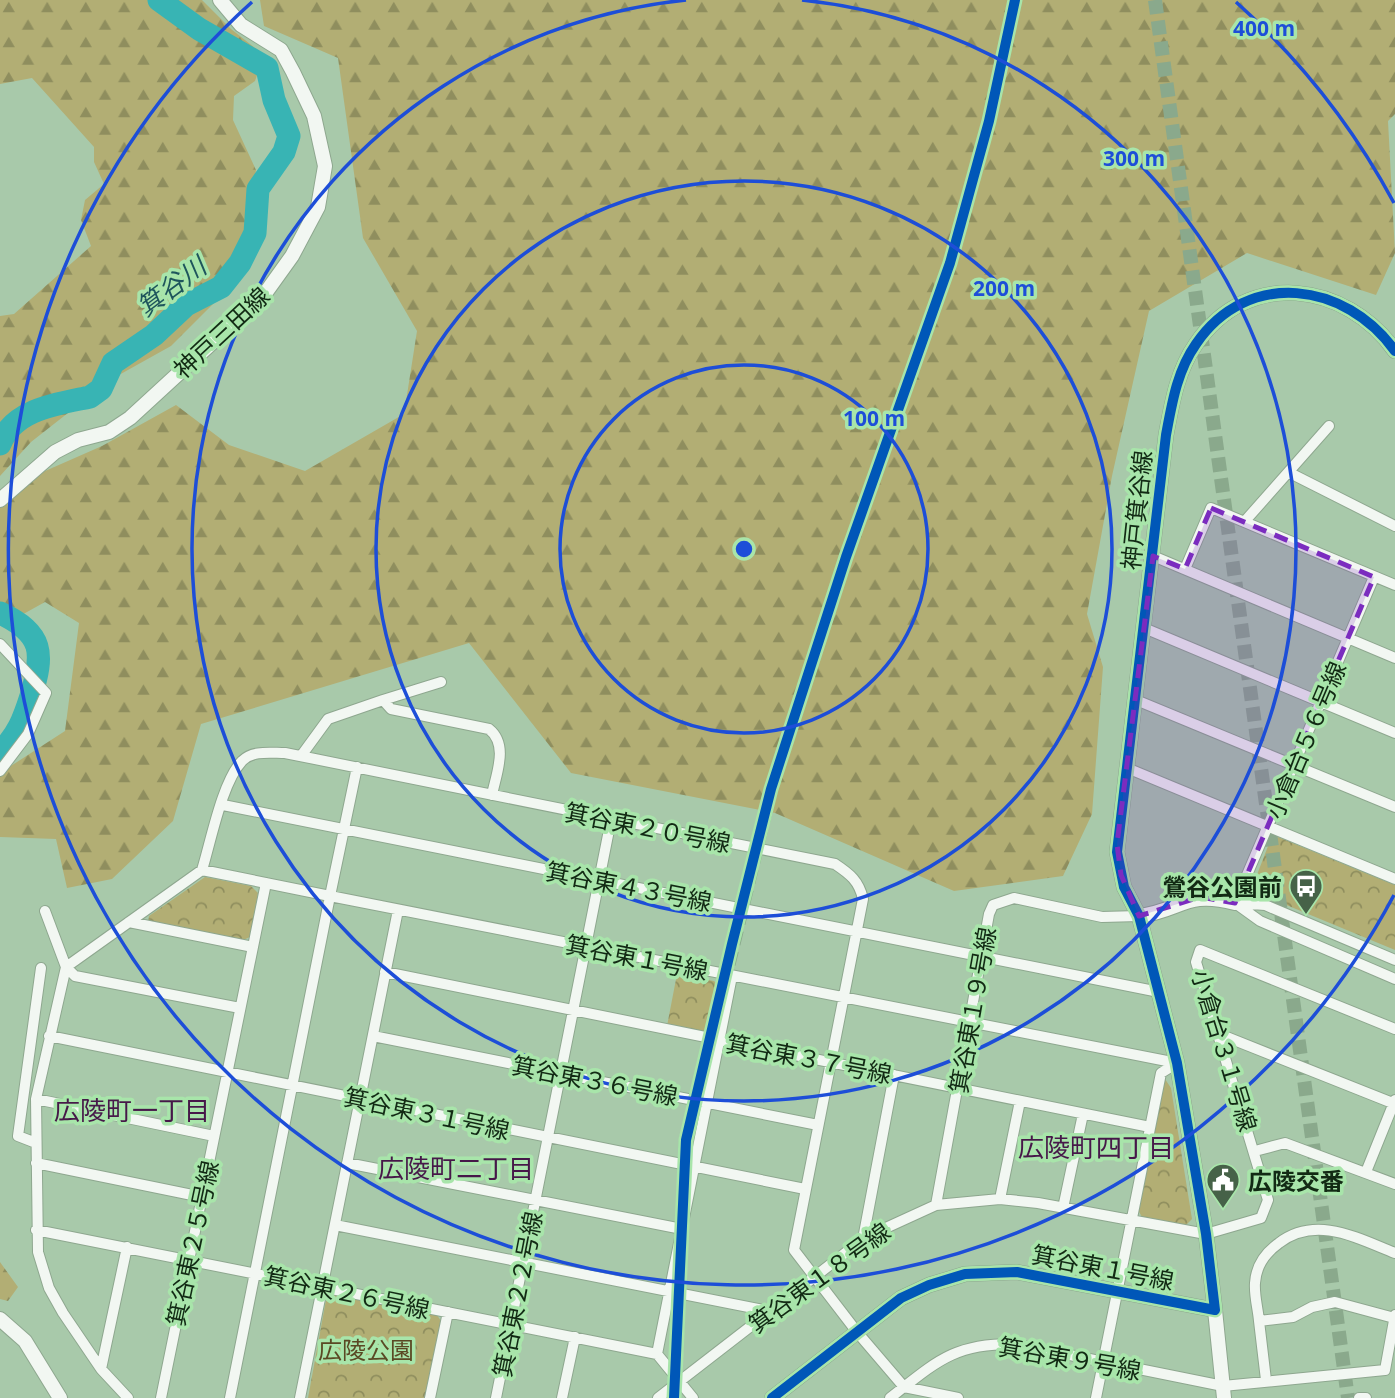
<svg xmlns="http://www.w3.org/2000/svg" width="1395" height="1398" font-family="'Open Sans','Noto Sans JP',sans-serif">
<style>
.forest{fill:url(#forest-firs)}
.park{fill:url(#park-crowns)}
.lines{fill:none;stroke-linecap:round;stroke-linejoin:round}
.river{stroke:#38b4b4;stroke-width:23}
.tertiary-tunnel{stroke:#8aa98c;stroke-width:14;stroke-dasharray:14 7;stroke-linecap:butt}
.minor-casing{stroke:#8ea78f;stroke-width:12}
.tertiary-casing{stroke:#8ea78f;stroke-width:16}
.minor{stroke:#f2f7f2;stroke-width:10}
.tertiary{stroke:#f2f7f2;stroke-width:14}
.cycleway-casing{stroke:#a8e5aa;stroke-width:15}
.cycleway{stroke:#0057b8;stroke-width:10}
.marked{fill:#7b2cbf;fill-opacity:0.2;stroke:#7b2cbf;stroke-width:5;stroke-dasharray:14 9;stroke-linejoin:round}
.ring{fill:none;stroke:#1d4ed8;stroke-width:3.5}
.labels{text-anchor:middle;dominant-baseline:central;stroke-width:7;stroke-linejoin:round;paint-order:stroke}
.street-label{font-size:24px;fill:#122a14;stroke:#a8e5aa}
.poi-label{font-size:24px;font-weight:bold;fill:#122a14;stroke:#a8e5aa;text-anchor:end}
.park-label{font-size:24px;fill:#5a4924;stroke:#a8e5aa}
.water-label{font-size:26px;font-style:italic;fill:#1e555c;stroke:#a8e5aa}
.neighbourhood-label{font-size:26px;fill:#461849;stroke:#a8e5aa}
.centre{fill:#1d4ed8;stroke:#a8e5aa;stroke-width:3.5}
.ring-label{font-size:21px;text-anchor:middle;font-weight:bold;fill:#1d4ed8;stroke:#a8e5aa;stroke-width:7;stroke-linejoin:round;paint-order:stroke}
</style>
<defs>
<pattern id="forest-firs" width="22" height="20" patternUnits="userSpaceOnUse" patternTransform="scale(1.75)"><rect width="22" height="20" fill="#b2ae74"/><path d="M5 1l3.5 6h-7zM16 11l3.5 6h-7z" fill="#8f8e5e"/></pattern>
<pattern id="park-crowns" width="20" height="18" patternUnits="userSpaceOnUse" patternTransform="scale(1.75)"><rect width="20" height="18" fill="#b2ae74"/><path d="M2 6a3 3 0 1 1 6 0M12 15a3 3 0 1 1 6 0" fill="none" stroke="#8f8e5e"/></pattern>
</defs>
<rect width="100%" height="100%" fill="#a8c9aa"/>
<!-- forest -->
<path class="forest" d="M0 0H202L231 29 264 55 255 81 234 96 233 120 256 170 249 226 226 291 171 346 110 380 31 442 0 476V316L14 314 91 246 81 220 85 200 104 184 94 162V147L32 78 0 84Z
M260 0H1395V114L1388 121 1395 253 1376 295 1247 253 1149 311 1112 476 1087 614 1103 667 1092 814 1063 876 954 891 775 813 571 773 469 643 201 724 173 821 112 879 67 888 56 839 0 837V773L65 731 79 623 45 602 18 617 0 603V507L11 486 102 446 176 405 229 445 305 471 404 414 417 331 363 238 338 58 264 26Z
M0 1262 18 1287 8 1301 0 1299Z"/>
<!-- park -->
<path class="park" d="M1278 837 1395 885V950L1255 892 1253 885 1270 841Z
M205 877 251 886 258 893 250 937 241 941 148 922 149 916Z
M677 974 714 981 723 990 716 1031 709 1035 667 1026Z
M1165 1079 1171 1088 1192 1219 1185 1226 1142 1217 1138 1210Z
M335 1294 437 1315 443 1324 427 1398H308L326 1300Z"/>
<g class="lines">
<!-- river -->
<path class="river" d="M0 444C14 409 57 404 90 397L101 389 113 363 154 335 186 305 221 287 240 263 255 233 258 189 284 152 289 136 274 100 267 68 199 29 159 0
M0 613C44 634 44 653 31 696 24 718 18 735 0 752"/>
<!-- tertiary-tunnel -->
<path class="tertiary-tunnel" d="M1155 0 1348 1398
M683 1211 686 1140 771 789 846 557 950 263 989 121 1015 0
M674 1398 681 1246"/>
<defs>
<path id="minor" d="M1290 473 1395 526
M1245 521 1329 426
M1153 556 1395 658
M1185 569 1211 508 1395 585
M1144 628 1395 733
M0 644 46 693 28 734 0 771
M383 700 441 682
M1136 700 1395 807
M301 756 328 719 383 700 391 709 489 729C509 745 496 774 492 795
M1127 768 1395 879
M223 805 1159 992
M202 870C211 841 222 782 242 761 253 750 270 753 285 753L835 864C850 874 859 881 863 899L794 1250 857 1332 904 1387 958 1398
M1235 903 1374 577
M1235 903 1260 921 1395 979
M1238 903 1265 905 1395 960
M45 911 66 967 75 976 240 1008
M129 922 253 947
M385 972 1150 1127
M1219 1034 1395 1104
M49 1036 805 1189
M373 1036 818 1125
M36 1099 214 1136
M36 1143 18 1136 41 968
M1255 1151 1285 1143 1395 1184
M36 1163 202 1197
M347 1163 682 1229
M1366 1172 1395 1100
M1000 1199 1020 1101
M936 1205 989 914 993 905 1014 898 1102 917 1139 916
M1063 1208 1083 1114
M335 1225 768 1311
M36 1230 657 1354
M863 1239 894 1075
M1259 1321C1258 1309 1254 1295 1255 1283 1256 1266 1265 1253 1279 1243 1316 1215 1357 1238 1395 1253
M101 1369 127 1247
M1266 1380 1259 1321 1293 1317 1312 1307 1335 1302 1394 1318
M128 1398 101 1369 63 1313 49 1288 38 1252 36 1099 66 967 202 870 330 896 357 767
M161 1398 266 883
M230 1398 330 896 1177 1063
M300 1398 398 910
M430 1398 448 1312
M496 1398 611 820
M562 1398 575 1337
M658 1398 866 1237 936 1205 1000 1199 1038 1203 1206 1234 1261 1218 1268 1200 1196 962 1200 950 1395 1029
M693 1398 657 1354 732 976
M890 1398C936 1362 954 1343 1015 1344L1223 1386 1385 1370 1395 1315
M1096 1398 1161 1073 1177 1063
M1359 1398H1366"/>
<path id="tertiary" d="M0 500 55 452 78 440 109 432 130 418 264 295 292 256 318 207 325 166 314 116 293 72 281 50 241 25 220 0
M1139 916C1183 910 1185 890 1235 903
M1215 1310 1224 1398
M0 1319 25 1341 60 1398
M772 1398 901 1298 929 1285 965 1274 1017 1272 1215 1310 1206 1234 1177 1063 1139 916 1124 887 1117 852 1166 435C1172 403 1177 371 1196 344 1248 268 1346 282 1395 351"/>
</defs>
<!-- minor casing -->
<use href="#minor" class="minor-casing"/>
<!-- tertiary casing -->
<use href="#tertiary" class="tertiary-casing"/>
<!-- minor -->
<use href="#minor" class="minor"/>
<!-- tertiary -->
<use href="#tertiary" class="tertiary"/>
<defs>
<path id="cycleway" d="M674 1398 686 1140 732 944 771 789 846 557 950 263 989 121 1015 0
M772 1398 901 1298 929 1285 965 1274 1017 1272 1215 1310 1206 1234 1177 1063 1139 916 1124 887 1117 852 1166 435C1172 403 1177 371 1196 344 1248 268 1346 282 1395 351"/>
</defs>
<!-- cycleway casing -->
<use href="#cycleway" class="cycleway-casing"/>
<!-- cycleway -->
<use href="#cycleway" class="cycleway"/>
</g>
<!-- marked area -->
<path class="marked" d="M1211 508 1374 577 1235 903 1200 897 1139 916 1121 875 1117 844 1153 556 1185 569Z"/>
<!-- distance rings -->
<g class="ring">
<circle cx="744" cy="549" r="184"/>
<circle cx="744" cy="549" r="368"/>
<path d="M802 0A552 552 0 1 1 686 0"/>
<path d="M1394 895A736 736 0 1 1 252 2M1236 2A736 736 0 0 1 1394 203"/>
</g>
<!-- icons -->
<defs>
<symbol id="bus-pin" viewBox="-11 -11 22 30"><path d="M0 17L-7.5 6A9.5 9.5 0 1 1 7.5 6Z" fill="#466248" stroke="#a8e5aa"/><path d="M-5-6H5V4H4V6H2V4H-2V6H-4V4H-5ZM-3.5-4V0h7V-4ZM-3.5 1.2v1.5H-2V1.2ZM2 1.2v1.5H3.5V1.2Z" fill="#fff"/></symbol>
<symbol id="civic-pin" viewBox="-11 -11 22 30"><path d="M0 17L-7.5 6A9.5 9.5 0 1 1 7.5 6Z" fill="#466248" stroke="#a8e5aa"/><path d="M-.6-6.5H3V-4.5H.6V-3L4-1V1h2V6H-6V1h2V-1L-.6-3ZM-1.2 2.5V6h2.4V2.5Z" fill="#fff"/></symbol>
</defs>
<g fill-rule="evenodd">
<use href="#bus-pin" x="1287" y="867" width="38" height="52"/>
<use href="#civic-pin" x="1204" y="1161" width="38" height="52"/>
</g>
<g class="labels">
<!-- street labels -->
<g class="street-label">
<text transform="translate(221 332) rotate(-43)">神戸三田線</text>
<text transform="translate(1136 510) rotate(-84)">神戸箕谷線</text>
<text transform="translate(1305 740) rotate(-67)">小倉台５６号線</text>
<text transform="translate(648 827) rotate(11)">箕谷東２０号線</text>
<text transform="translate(629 886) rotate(11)">箕谷東４３号線</text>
<text transform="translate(637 957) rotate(11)">箕谷東１号線</text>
<text transform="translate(972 1010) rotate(-80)">箕谷東１９号線</text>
<text transform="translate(1225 1050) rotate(73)">小倉台３１号線</text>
<text transform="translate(809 1058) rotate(11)">箕谷東３７号線</text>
<text transform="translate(595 1080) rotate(11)">箕谷東３６号線</text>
<text transform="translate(427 1113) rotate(12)">箕谷東３１号線</text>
<text transform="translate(192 1243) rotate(-78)">箕谷東２５号線</text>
<text transform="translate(1103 1267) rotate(11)">箕谷東１号線</text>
<text transform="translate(819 1277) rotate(-36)">箕谷東１８号線</text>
<text transform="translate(347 1292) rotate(12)">箕谷東２６号線</text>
<text transform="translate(517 1294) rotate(-79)">箕谷東２２号線</text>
<text transform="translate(1070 1358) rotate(10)">箕谷東９号線</text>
</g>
<!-- poi labels -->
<g class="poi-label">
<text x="1282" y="886">鶯谷公園前</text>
<text x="1248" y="1180" text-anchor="start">広陵交番</text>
</g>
<!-- park labels -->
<g class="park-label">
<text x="366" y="1349">広陵公園</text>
</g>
<!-- water labels -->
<g class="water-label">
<text transform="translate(171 286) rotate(-37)">箕谷川</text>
</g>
<!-- neighbourhood labels -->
<g class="neighbourhood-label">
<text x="132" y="1110">広陵町一丁目</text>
<text x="1096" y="1147">広陵町四丁目</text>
<text x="456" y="1168">広陵町二丁目</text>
</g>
</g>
<circle cx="744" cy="549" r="10" class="centre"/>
<g class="ring-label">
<text x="1264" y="36">400 m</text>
<text x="1134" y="166">300 m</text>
<text x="1004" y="296">200 m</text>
<text x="874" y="426">100 m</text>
</g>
</svg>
